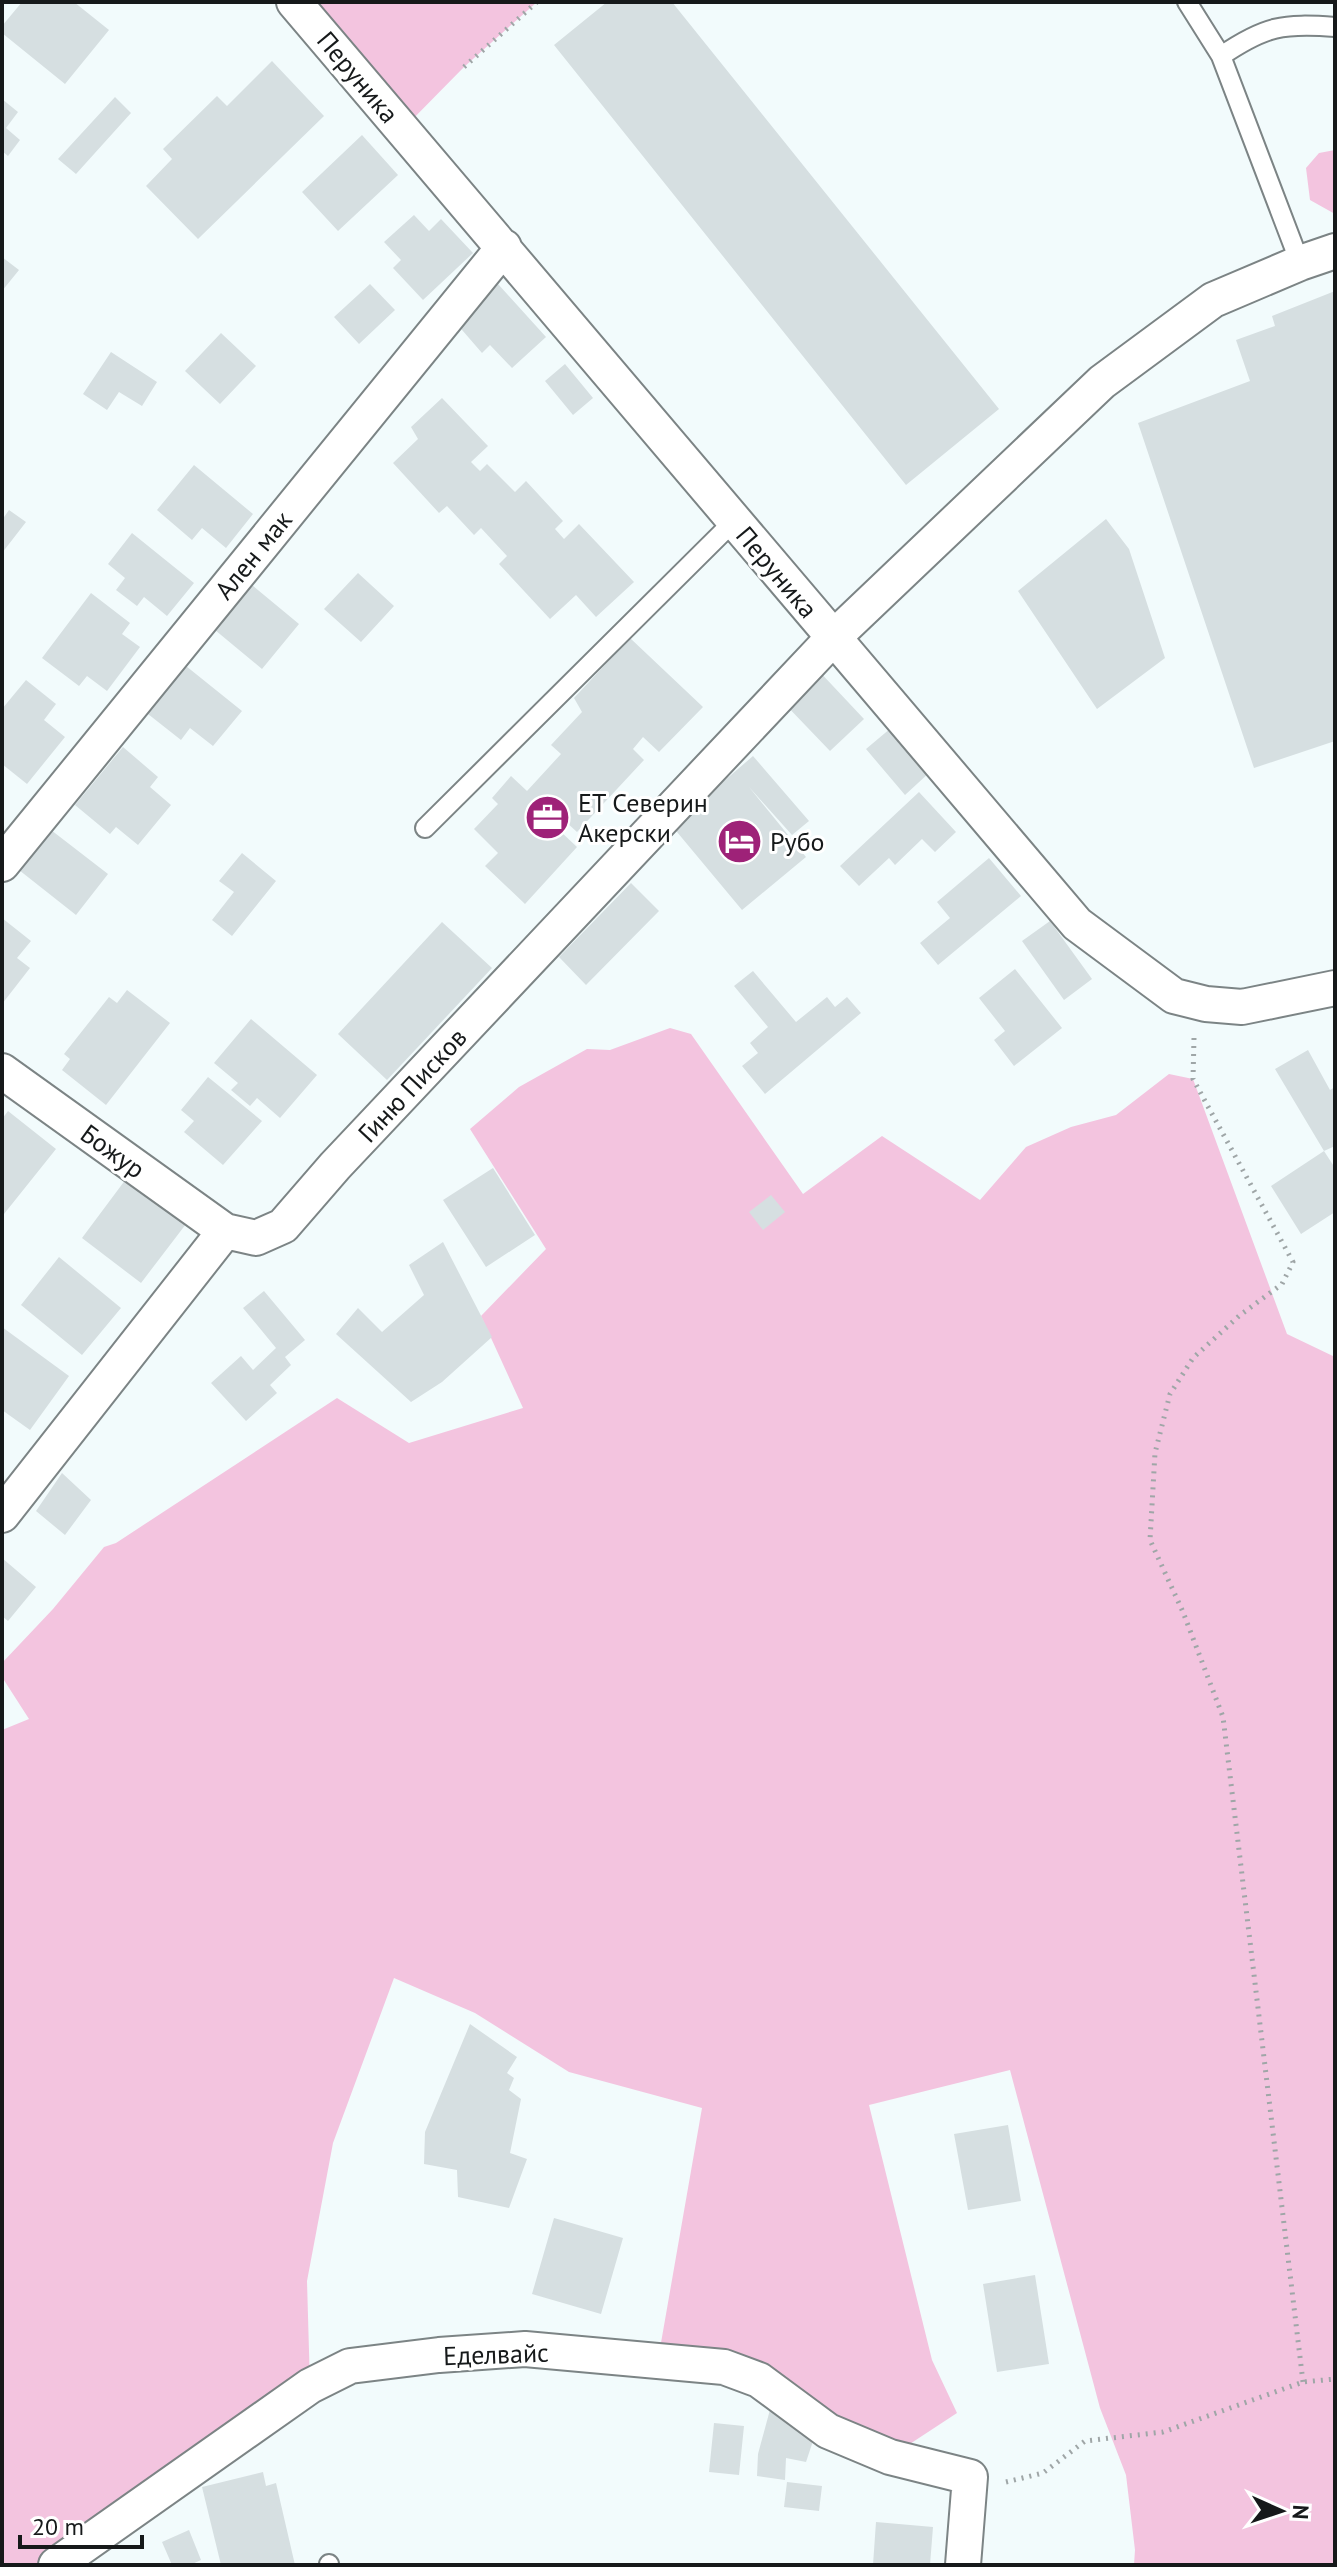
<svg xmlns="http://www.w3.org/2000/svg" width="1337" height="2567" font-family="'PT Sans',sans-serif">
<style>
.green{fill:#f3c4df}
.building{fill:#d6dfe1}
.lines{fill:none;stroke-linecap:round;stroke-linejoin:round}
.lane-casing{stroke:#7c8485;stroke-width:22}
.street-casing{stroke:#7c8485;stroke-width:38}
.path{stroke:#9fa6a7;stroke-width:5;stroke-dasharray:2 6;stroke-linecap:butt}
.lane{stroke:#fff;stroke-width:18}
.street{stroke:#fff;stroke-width:34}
.labels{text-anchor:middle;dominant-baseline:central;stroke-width:6;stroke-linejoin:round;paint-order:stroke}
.street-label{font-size:26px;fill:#16191a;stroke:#fff}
.poi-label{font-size:26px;fill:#16191a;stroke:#fff;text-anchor:start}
</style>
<rect width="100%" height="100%" fill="#f2fbfc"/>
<!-- green -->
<path class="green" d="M294 2H537L464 67 403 129Z
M1335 150V214L1310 200 1306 168 1319 153Z
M670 1028 691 1034 803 1194 882 1136 980 1200 1026 1147 1071 1127 1116 1115 1169 1074 1193 1079 1287 1334 1335 1357V2565H1134L1135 2550 1126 2475 1100 2408 1010 2070 869 2105 932 2360 957 2413 890 2457 759 2380 658 2360 702 2108 569 2072 475 2013 394 1978 333 2143 307 2281 310 2386 56 2565H2V1730L29 1719 2 1677V1663L53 1609 104 1547 116 1543 337 1398 409 1443 523 1408 481 1316 546 1249 470 1129 519 1087 587 1049 610 1050Z"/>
<!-- building -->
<path class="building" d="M22 2H74L109 30 65 84 2 33V26Z
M607 2H672L999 409 906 485 554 45Z
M272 61 324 116 198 239 146 186 172 159 163 149 217 96 227 106Z
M115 97 131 113 76 174 58 159Z
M2 99 18 112 6 128 20 140 8 156 2 151Z
M362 135 398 175 338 231 302 192Z
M414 215 429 231 441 219 473 253 423 300 393 268 401 260 384 242Z
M2 257 19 270 2 291Z
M370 284 395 310 359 344 334 317Z
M498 284 546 337 512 368 490 345 482 353 456 323Z
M1335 291V741L1254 768 1138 423 1250 381 1236 340 1275 326 1272 316Z
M221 333 256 366 220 404 185 371Z
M111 352 157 382 142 406 119 392 107 410 83 394Z
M565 364 593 398 573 415 545 381Z
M442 398 488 446 471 462 480 471 487 464 515 492 526 481 563 521 555 529 564 539 579 524 634 582 596 617 576 595 550 619 499 564 507 556 481 528 474 535 447 506 439 513 393 463 418 439 411 427Z
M194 465 253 514 226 548 202 528 192 540 157 510Z
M9 510 26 522 2 553V520Z
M1106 519 1129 549 1165 658 1097 709 1018 591Z
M132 533 194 583 167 616 144 597 137 606 116 590 125 578 108 564Z
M358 573 394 606 361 642 324 609Z
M252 585 299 624 262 669 215 630Z
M91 593 130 623 122 634 140 647 107 691 87 676 79 686 42 658Z
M630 638 703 707 659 752 643 737 633 749 644 760 577 832 566 822 559 830 577 847 525 904 485 866 498 853 474 829 498 804 492 798 511 776 527 791 561 754 551 745 582 712 574 698Z
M186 666 242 711 213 746 190 728 181 740 148 714Z
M817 669 864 719 830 751 783 702Z
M26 680 56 704 44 720 65 737 27 784 2 764V709Z
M891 728 930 772 905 795 866 749Z
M123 747 158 777 150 787 171 805 138 845 116 827 110 834 75 805Z
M753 756 809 821 792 835 749 787 806 857 742 910 672 826Z
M919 792 956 832 935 852 922 839 895 865 889 858 859 886 840 866Z
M51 830 108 874 76 915 19 870Z
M242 853 276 881 232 936 212 920 234 892 219 881Z
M989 858 1021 896 938 965 920 943 950 918 937 902Z
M631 883 659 911 586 985 559 957Z
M2 918 31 941 17 958 30 968 2 1004Z
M1050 921 1092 979 1064 1000 1022 941Z
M442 922 492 968 387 1080 338 1034Z
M1015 969 1062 1028 1014 1066 994 1040 1005 1031 979 998Z
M753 971 796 1022 827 997 835 1007 847 997 861 1013 765 1094 742 1066 758 1053 750 1043 768 1027 734 986Z
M127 990 170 1023 106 1105 62 1070 70 1059 64 1054 109 997 117 1003Z
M251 1019 317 1075 280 1118 257 1098 250 1106 231 1090 238 1083 214 1063Z
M1308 1050 1330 1090 1335 1087V1146L1324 1151 1275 1069Z
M208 1077 262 1121 223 1165 184 1132 194 1121 181 1110Z
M8 1111 56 1149 4 1214 2 1213V1119Z
M1324 1151 1335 1168V1212L1301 1234 1271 1186Z
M493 1168 535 1235 486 1267 443 1200Z
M126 1179 186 1224 141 1283 82 1238Z
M771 1195 785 1212 763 1230 749 1212Z
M443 1242 492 1337 442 1382 411 1402 336 1334 358 1308 382 1332 424 1295 409 1265Z
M59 1257 121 1308 82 1355 21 1305Z
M264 1291 305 1340 285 1357 291 1365 270 1385 277 1393 246 1421 211 1383 241 1356 253 1370 276 1348 243 1308Z
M2 1327 69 1376 30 1430 2 1410Z
M62 1473 91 1500 65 1535 36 1511Z
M2 1558 36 1587 8 1621 2 1616Z
M470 2024 517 2057 507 2073 514 2078 509 2090 521 2099 510 2153 527 2159 509 2208 458 2197 457 2170 424 2164 425 2132Z
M1008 2125 1021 2201 968 2210 954 2134Z
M554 2218 623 2238 601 2314 532 2294Z
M1035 2275 1049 2364 997 2372 983 2284Z
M771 2406 814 2438 806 2462 786 2458 785 2480 757 2476 758 2454Z
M714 2423 744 2426 739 2475 709 2472Z
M263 2472 266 2486 276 2483 295 2565H221L202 2487Z
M787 2482 822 2486 819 2511 784 2507Z
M876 2522 933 2527 930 2565H873Z
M189 2530 201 2560 190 2565H172L162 2542Z"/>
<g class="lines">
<defs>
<path id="lane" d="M1187 2 1221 56 1300 263
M1221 56C1265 26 1283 23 1335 27
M425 828 734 521
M329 2564V2565"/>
<path id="street" d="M294 2 1077 924 1174 996 1206 1004 1242 1007 1335 988
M2 864 504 247
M2 1071 225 1231
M2 1515 225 1231 256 1238 283 1226 335 1166 833 638 1102 382 1213 300 1300 263 1335 251
M56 2565 310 2386 350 2366 439 2355 525 2349 724 2367 759 2380 828 2431 890 2457 970 2477 963 2565"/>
</defs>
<!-- lane casing -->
<use href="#lane" class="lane-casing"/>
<!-- street casing -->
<use href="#street" class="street-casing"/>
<!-- path -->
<path class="path" d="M464 67 537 2
M1194 1038 1193 1079 1293 1262 1282 1284 1239 1316 1193 1358 1170 1394 1155 1453 1150 1540 1183 1612 1223 1717 1303 2382
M1006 2482 1043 2473 1085 2441 1163 2432 1303 2382 1335 2379"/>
<!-- lane -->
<use href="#lane" class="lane"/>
<!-- street -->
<use href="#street" class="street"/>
</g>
<!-- icons -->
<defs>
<symbol id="office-disc" viewBox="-11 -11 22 22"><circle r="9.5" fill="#9e2278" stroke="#fff"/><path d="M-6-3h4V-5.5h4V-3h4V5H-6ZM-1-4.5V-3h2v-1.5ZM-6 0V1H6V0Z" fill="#fff"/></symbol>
<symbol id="hotel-disc" viewBox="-11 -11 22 22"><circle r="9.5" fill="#9e2278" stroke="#fff"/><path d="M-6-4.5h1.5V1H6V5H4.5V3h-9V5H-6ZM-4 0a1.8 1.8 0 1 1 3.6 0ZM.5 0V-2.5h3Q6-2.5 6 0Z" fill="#fff"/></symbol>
</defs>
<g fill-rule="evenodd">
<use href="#office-disc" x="522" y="792" width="51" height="51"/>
<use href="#hotel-disc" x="714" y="816" width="51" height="51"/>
</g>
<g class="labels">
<!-- street labels -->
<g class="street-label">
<text transform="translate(358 77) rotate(50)">Перуника</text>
<text transform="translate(253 555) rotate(-51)">Ален мак</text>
<text transform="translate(777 572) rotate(50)">Перуника</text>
<text transform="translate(412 1085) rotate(-47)">Гиню Писков</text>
<text transform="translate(113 1151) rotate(36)">Божур</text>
<text transform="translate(496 2354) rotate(-2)">Еделвайс</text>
</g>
<!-- poi labels -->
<g class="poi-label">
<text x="578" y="802">ЕТ Северин<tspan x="578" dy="30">Акерски</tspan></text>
<text x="770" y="841">Рубо</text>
</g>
</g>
<!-- border -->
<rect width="1337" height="2567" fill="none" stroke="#16191a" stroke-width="8"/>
<!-- north arrow -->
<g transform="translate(1281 2511) rotate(93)" stroke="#ffffff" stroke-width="6" paint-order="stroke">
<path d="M0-6L14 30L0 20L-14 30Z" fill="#16191a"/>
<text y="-12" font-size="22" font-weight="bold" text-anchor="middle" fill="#16191a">N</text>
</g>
<!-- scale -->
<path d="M20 2535v12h122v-12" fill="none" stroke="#16191a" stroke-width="4"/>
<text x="32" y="2535" font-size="24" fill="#16191a" stroke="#ffffff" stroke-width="6" paint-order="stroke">20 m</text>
</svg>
